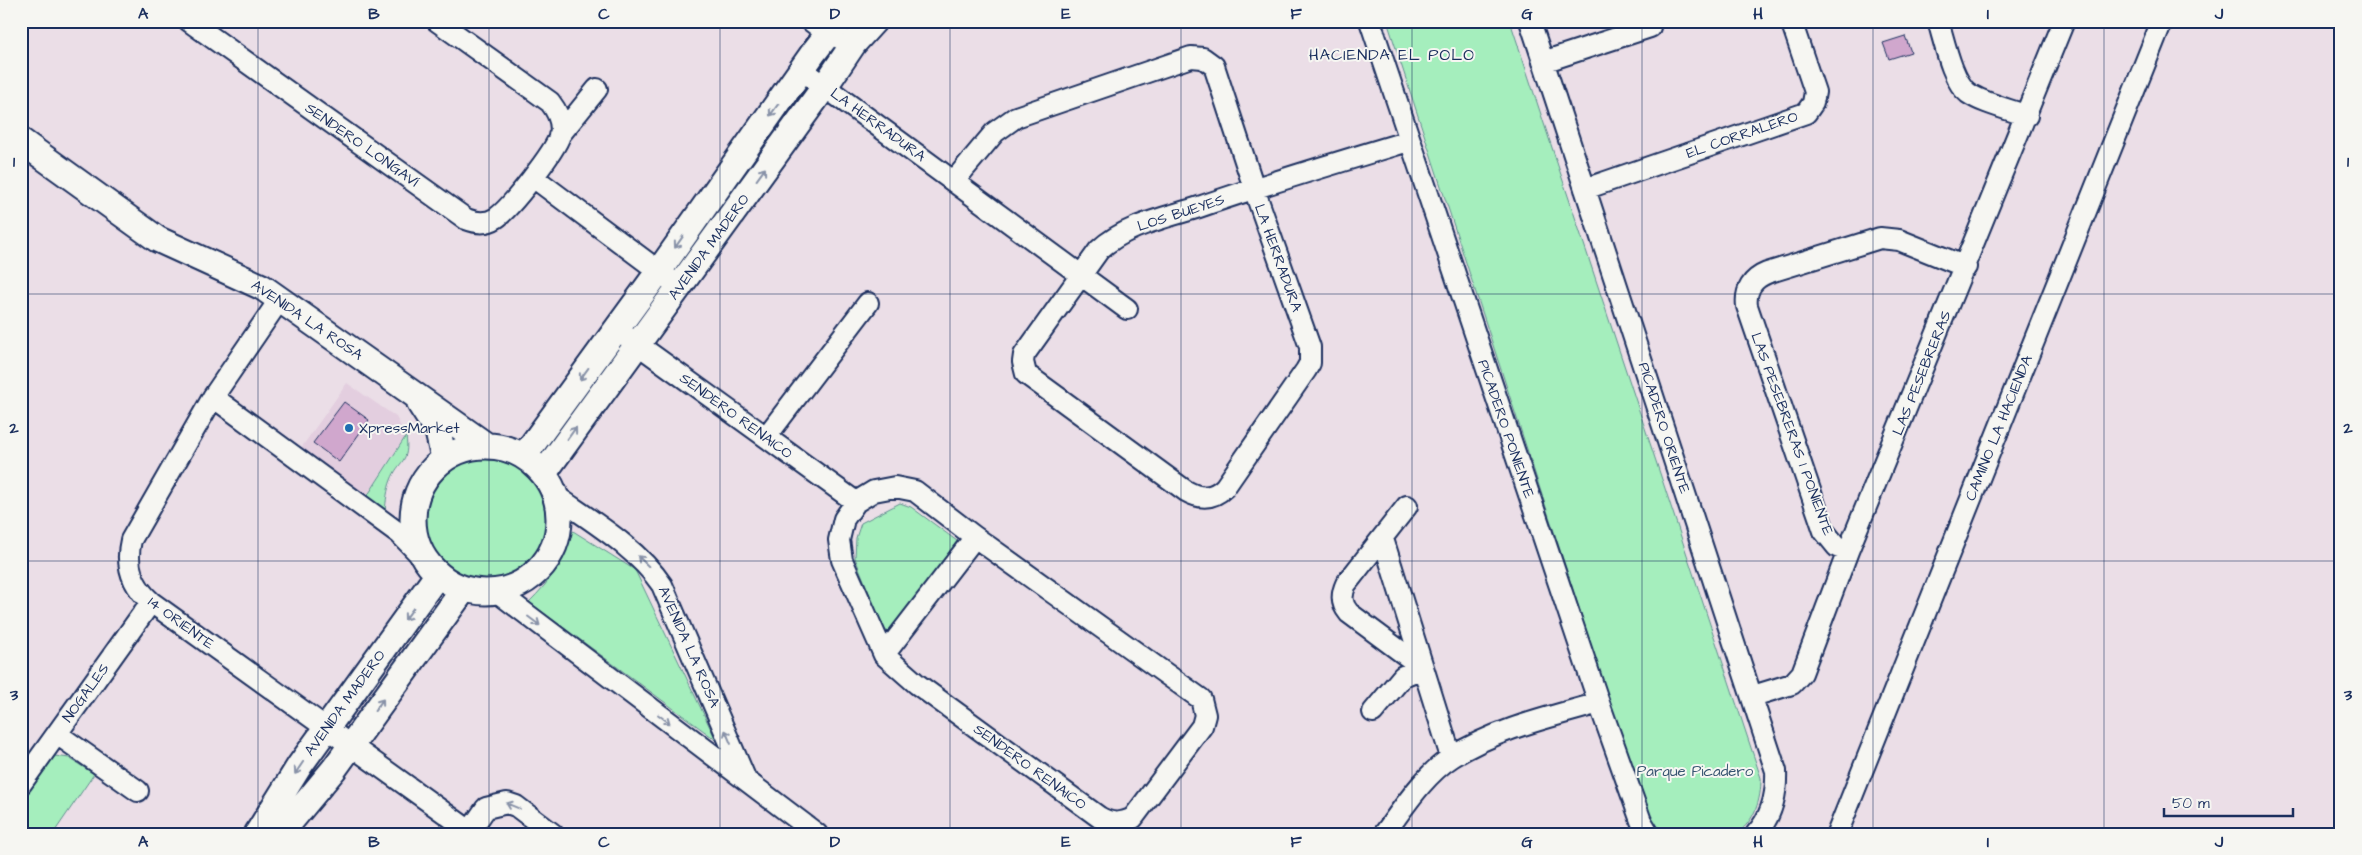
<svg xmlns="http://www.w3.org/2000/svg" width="2362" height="855" font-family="'Architects Daughter',sans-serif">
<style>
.built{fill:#e3cedf}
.green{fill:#a5eebd;stroke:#608e8e}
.building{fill:#d0a7cd;stroke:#1b2f5e}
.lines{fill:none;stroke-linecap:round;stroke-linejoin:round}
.minor-casing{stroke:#1b2f5e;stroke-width:24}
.tertiary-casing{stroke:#1b2f5e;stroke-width:29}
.minor{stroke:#f6f6f2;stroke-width:20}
.tertiary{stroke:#f6f6f2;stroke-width:25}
.oneway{stroke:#8892a8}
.grid{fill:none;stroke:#1b2f5e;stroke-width:1;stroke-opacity:0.55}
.poi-dot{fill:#1f6fb2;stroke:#f6f6f2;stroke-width:2}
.labels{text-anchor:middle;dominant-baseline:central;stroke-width:4;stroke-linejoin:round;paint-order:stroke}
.street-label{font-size:15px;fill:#1b2f5e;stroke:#f6f6f2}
.poi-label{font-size:15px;fill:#1b2f5e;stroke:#f6f6f2;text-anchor:start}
.park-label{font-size:15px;fill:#375571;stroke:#f6f6f2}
.neighbourhood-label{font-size:16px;letter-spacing:1px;fill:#1b2f5e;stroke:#f6f6f2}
.neatline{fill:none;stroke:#1b2f5e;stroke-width:2}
.grid-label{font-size:16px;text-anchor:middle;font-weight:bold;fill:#1b2f5e}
</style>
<rect width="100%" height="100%" fill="#ebdee7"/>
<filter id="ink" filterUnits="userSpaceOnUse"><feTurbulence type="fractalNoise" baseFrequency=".02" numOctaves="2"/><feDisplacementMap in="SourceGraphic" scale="10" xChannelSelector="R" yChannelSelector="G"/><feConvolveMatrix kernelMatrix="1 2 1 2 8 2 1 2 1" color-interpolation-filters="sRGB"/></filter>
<g filter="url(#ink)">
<!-- built -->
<path class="built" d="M347 383 396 417 406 436 366 497 299 451Z"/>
<!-- green -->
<path class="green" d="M1387 21H1510L1761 778C1761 800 1755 821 1736 834H1663L1647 816Z
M406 436C410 464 399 459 391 480 387 490 386 501 385 512L366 498Z
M426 519a64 64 0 1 1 128 0a64 64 0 1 1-128 0Z
M900 503 911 507 957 541 891 633 884 630 855 558 856 538 861 523Z
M573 531 635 570 716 740 529 602C550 582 565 559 573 531Z
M55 756 69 758 94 774 53 834H21V798L45 763Z"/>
<!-- building -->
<path class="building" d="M1905 36 1911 52 1889 59 1883 43Z
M344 402 369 420 339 462 313 443Z"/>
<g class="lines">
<defs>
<path id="minor" d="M189 21 466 219C476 223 487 224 496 218 511 208 555 151 560 135 563 123 557 111 550 102L437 21
M811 21 828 34 854 43
M1370 21 1599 703 1641 821 1649 834
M1530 21 1776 771C1777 794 1772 816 1756 834
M1938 21C1944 40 1952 81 1968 93 1984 104 2009 109 2027 116
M1543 62 1650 27
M802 70 1127 309
M559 136 597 89
M533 177 680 287
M954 181 995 132 1016 117 1191 57 1203 58 1214 66 1254 188 1259 203 1310 347V363L1306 370 1225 487C1213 499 1200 499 1186 491L1026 374 1023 362 1024 355 1099 250C1126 225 1165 218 1199 207 1268 183 1339 162 1409 141
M1585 189 1806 113 1813 103 1815 92 1791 21
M280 299 213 397 131 540C125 565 132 585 151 602L474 834
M626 336 856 502
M213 397 400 534 425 560
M766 437 868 303
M895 487 915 491 975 537 1201 699 1205 715 1202 726 1133 818C1121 824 1111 824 1099 817L917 684 884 655 842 560 839 540 844 519 856 502 874 491Z
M556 496C593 522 637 548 662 585L746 780
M1407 506 1346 584C1341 595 1341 604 1349 613L1423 668
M1383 539 1451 757
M1848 551 1837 547 1824 531 1747 306C1745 290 1752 279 1767 273L1880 238 1899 240 1966 267
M496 591 817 834
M884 655 975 537
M1753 696 1792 684 1802 673 1848 551 2064 21
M1373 712 1403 676 1423 668
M57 734 138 791
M21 784 151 602
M470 831 486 808 507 803 516 806 553 834
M1384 834C1404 807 1424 775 1452 757 1496 729 1550 717 1599 703
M1837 834 2162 21"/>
<path id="tertiary" d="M21 141 157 239 262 287 487 446
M420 404 438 432 444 458
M413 519a73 73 0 1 1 146 0a73 73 0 1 1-146 0Z
M524 456 659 271 814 52 838 21
M544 473 825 86 854 43 874 21
M257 834 300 765 438 574
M280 834 334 769 464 589"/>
</defs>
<!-- minor casing -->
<use href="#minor" class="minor-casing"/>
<!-- tertiary casing -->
<use href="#tertiary" class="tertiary-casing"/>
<!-- minor -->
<use href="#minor" class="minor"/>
<!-- tertiary -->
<use href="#tertiary" class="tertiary"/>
</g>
<!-- one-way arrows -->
<defs><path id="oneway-shaft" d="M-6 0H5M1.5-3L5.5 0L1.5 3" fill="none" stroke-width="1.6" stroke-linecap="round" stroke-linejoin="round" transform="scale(1.25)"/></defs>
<g class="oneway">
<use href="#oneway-shaft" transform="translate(774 110) rotate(126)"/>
<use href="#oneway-shaft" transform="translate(761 174) rotate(-54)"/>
<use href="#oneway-shaft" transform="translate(679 242) rotate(125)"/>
<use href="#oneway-shaft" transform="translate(584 374) rotate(126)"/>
<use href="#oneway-shaft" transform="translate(572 433) rotate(-54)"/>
<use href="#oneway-shaft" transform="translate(643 561) rotate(-136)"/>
<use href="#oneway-shaft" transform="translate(409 614) rotate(126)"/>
<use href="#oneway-shaft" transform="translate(534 621) rotate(37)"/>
<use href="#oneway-shaft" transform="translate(379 705) rotate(-54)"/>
<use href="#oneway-shaft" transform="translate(664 719) rotate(37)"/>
<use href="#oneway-shaft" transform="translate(728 737) rotate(-113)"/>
<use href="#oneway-shaft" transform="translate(299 768) rotate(124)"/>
<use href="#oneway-shaft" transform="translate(513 806) rotate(-158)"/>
</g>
</g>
<!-- grid -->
<path class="grid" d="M258 21V834M489 21V834M720 21V834M950 21V834M1181 21V834M1412 21V834M1642 21V834M1873 21V834M2104 21V834M21 294H2341M21 561H2341"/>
<!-- markers -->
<circle class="poi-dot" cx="349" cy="428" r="5"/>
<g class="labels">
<!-- street labels -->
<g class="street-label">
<text transform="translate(878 125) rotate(36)">LA HERRADURA</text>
<text transform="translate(1742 135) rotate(-19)">EL CORRALERO</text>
<text transform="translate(362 145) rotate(35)">SENDERO LONGAVÍ</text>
<text transform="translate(1181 213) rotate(-18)">LOS BUEYES</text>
<text transform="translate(709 247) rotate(-54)">AVENIDA MADERO</text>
<text transform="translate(1278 258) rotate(70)">LA HERRADURA</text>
<text transform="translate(307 320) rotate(34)">AVENIDA LA ROSA</text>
<text transform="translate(1922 373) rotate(-68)">LAS PESEBRERAS</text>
<text transform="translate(736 416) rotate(36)">SENDERO RENAICO</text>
<text transform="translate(1664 428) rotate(72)">PICADERO ORIENTE</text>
<text transform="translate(1999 428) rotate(-68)">CAMINO LA HACIENDA</text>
<text transform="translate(1506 429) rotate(71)">PICADERO PONIENTE</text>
<text transform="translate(1792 434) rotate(70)">LAS PESEBRERAS 1 PONIENTE</text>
<text transform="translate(181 623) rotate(36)">14 ORIENTE</text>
<text transform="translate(689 647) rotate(66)">AVENIDA LA ROSA</text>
<text transform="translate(86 693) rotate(-54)">NOGALES</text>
<text transform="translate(345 703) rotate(-54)">AVENIDA MADERO</text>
<text transform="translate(1030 767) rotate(36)">SENDERO RENAICO</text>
</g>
<!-- poi labels -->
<g class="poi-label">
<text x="359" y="428">XpressMarket</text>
</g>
<!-- park labels -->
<g class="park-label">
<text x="1695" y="771">Parque Picadero</text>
</g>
<!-- neighbourhood labels -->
<g class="neighbourhood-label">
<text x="1392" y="55">HACIENDA EL POLO</text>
</g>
</g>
<!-- margin -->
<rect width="2362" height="855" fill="none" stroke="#f6f6f2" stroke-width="55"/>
<!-- scale -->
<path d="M2164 808v8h129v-8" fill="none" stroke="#1b2f5e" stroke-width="2.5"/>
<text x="2172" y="808" font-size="15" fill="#1b2f5e" stroke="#f6f6f2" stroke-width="4" paint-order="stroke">50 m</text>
<rect x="28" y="28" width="2306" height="800" class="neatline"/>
<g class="grid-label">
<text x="143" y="19">A</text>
<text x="374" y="19">B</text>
<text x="604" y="19">C</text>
<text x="835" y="19">D</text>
<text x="1066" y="19">E</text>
<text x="1296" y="19">F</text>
<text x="1527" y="19">G</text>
<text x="1758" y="19">H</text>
<text x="1988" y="19">I</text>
<text x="2219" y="19">J</text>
<text x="14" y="167">1</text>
<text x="2348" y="167">1</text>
<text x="14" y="433">2</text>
<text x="2348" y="433">2</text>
<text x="14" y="700">3</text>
<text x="2348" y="700">3</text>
<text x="143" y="847">A</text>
<text x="374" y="847">B</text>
<text x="604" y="847">C</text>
<text x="835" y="847">D</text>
<text x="1066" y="847">E</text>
<text x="1296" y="847">F</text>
<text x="1527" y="847">G</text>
<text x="1758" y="847">H</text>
<text x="1988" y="847">I</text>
<text x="2219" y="847">J</text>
</g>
</svg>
